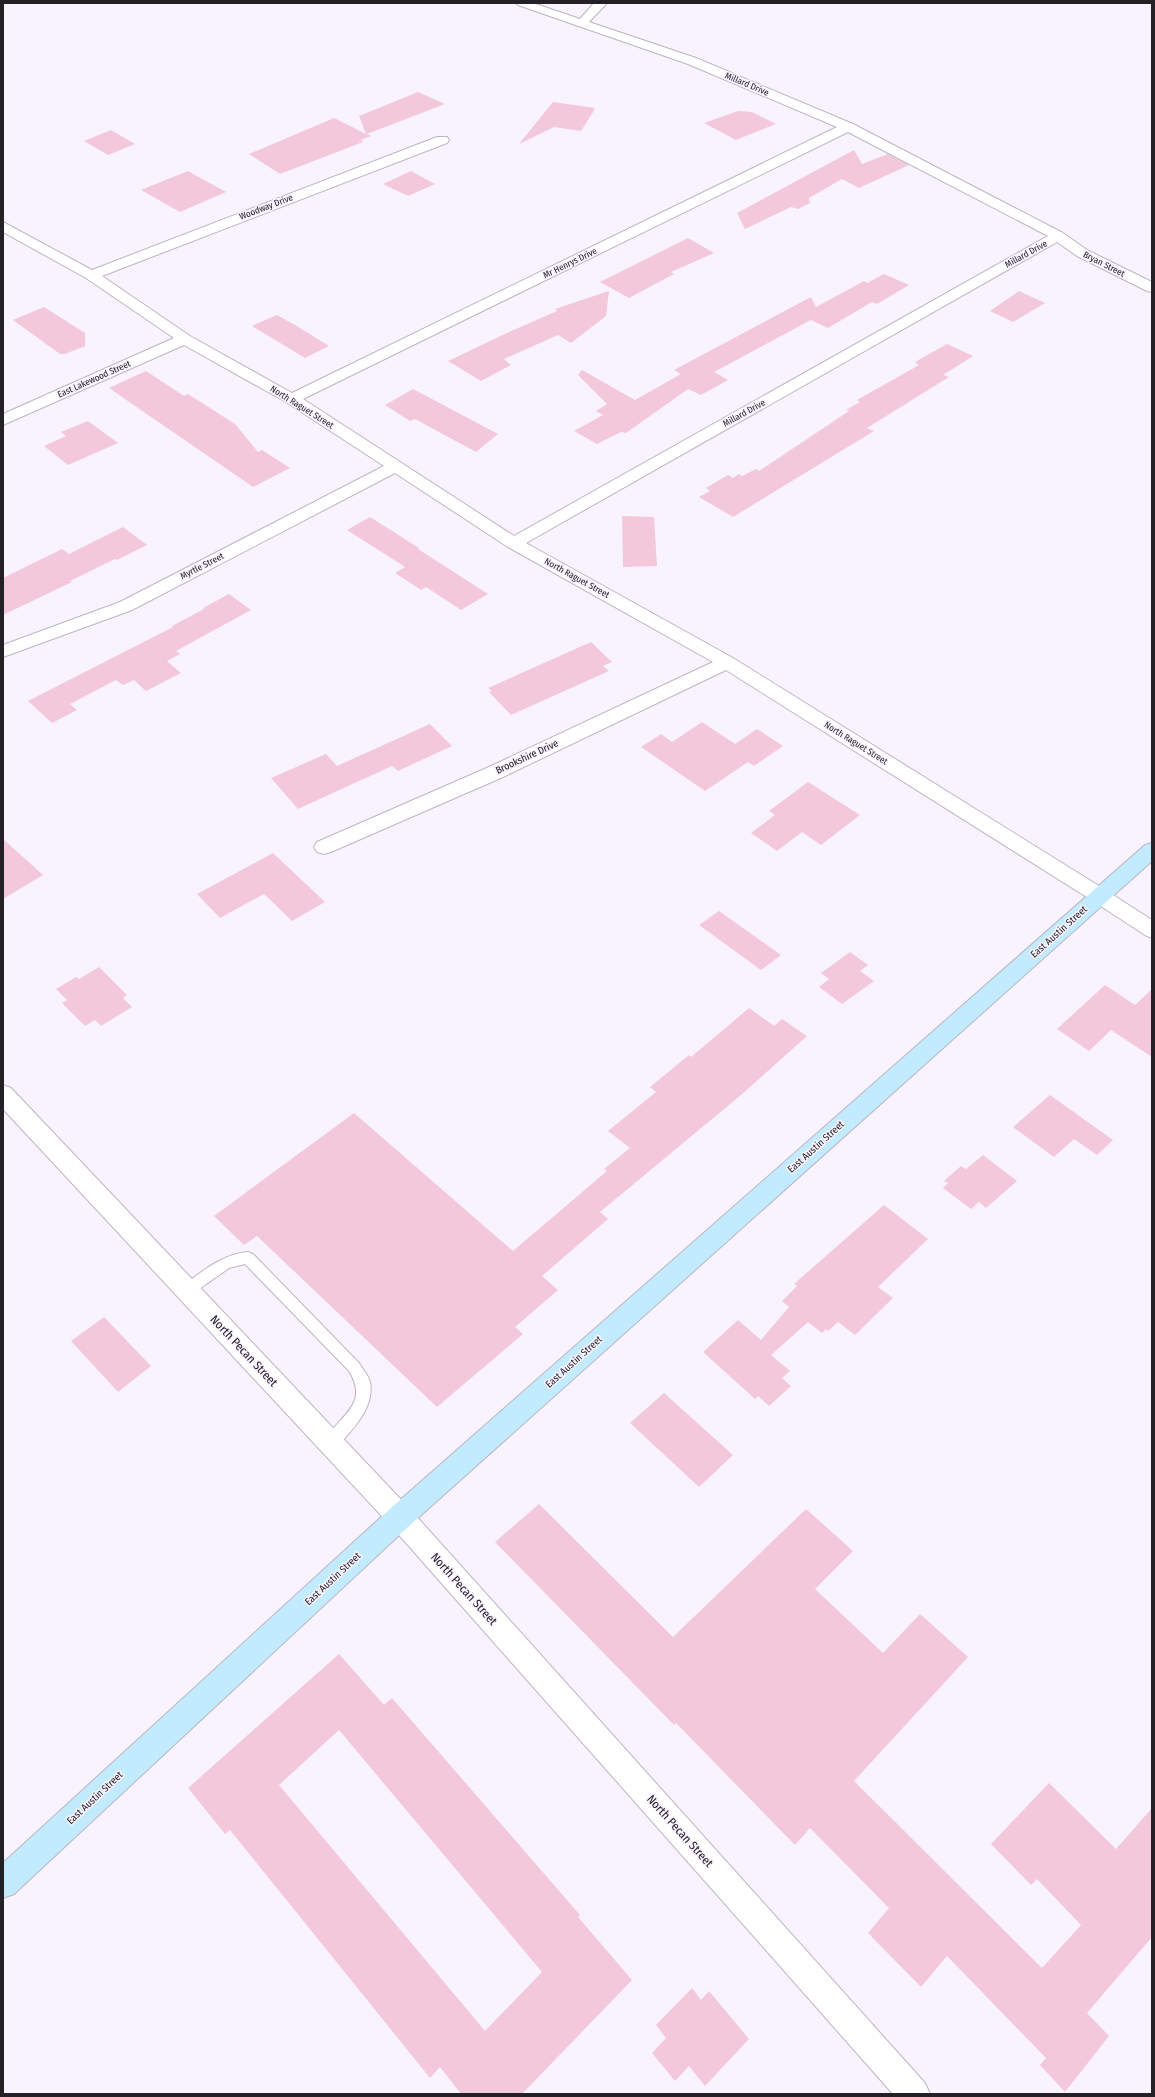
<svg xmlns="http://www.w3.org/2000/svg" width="1155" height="2097" font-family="'Fira Sans Condensed',sans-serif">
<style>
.building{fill:#f3c8db;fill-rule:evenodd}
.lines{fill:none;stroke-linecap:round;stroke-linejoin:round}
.service-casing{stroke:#bbb5c3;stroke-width:2}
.minor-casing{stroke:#bbb5c3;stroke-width:2}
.tertiary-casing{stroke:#bbb5c3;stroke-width:2}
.secondary-casing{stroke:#bbb5c3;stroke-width:2}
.service{fill:#fff;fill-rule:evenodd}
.minor{fill:#fff;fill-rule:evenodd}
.tertiary{fill:#fff;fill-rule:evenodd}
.secondary{fill:#c2ecfe;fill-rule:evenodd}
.labels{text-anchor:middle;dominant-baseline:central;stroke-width:3;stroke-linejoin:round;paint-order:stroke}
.far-street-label{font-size:9px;fill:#232126;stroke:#f8f3ff}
.street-label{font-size:10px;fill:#232126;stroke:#f8f3ff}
.near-street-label{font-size:12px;fill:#232126;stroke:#f8f3ff}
</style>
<rect width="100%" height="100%" fill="#f8f3ff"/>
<!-- building -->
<path class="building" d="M418 92 445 104 367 134 371 136 361 140 363 142 280 174 249 154 334 118 366 134 359 116Z
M553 102 595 108 592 109H595L581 131 554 127 519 144Z
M738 111 752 112 776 124 736 140 704 123Z
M111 130 135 144 108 155 84 141Z
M854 150 862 164 888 154 909 165 859 188 842 179 809 198 810 203 798 209 791 207 745 229 737 213Z
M188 171 226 192 180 212 141 190Z
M411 171 435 184 408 196 383 184Z
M688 238 714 253 671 272 674 274 629 298 600 282Z
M884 274 909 285 877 304 872 302 828 328 811 320 714 372 728 380 701 395 688 389 626 433 621 432 597 444 574 431 603 415 596 411 607 404 578 375 582 370 635 400 681 374 674 370 811 297 816 307 864 281 867 283Z
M609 291 606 316 571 343 558 335 504 359 511 365 481 381 448 361 507 333 557 311 555 309Z
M1019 291 1045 303 1013 322 990 311Z
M44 307 85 333V346L65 354H60L13 320Z
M277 315 295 325 329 346 305 358 252 326Z
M947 344 973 356 943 375 949 377 867 428 874 431 733 517 699 497 710 491 706 488 728 475 733 478 739 474 742 476 756 469 759 471 849 411 846 410 860 402 857 400 919 365 915 362Z
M146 371 184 396 188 394 235 424 258 452 262 450 290 468 253 487 109 388Z
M413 389 498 434 476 452 415 419 410 421 385 405Z
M88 421 118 443 68 465 44 446 66 436 61 432Z
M622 516 654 517 657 566 623 567Z
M370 517 419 548 418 549 488 594 461 610 426 587 421 590 395 573 405 567 347 530Z
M123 527 147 545 117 560 115 559 70 581 72 582 3 615V578L62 549 69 554Z
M229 594 251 610 176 651 180 654 167 661 181 673 146 691 134 680 123 685 116 680 70 704 77 710 52 723 28 701 173 627 172 626 204 609 203 608Z
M591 642 612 662 603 666 609 671 511 715 489 692 492 691 488 688Z
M702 722 735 744 757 729 783 746 754 766 748 762 705 791 641 747 661 734 672 742Z
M430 724 452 746 398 771 392 766 298 809 271 778 326 754 337 766Z
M808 782 860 815 821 845 802 832 777 851 751 833 775 815 769 811Z
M3 839 43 875 3 899Z
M273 853 325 902 292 921 264 894 220 918 197 894Z
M719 911 781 955 761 970 699 925Z
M850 952 868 965 860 971 874 981 842 1004 819 987 829 979 821 973Z
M99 967 127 995 123 998 132 1007 101 1026 95 1020 85 1026 62 1003 67 1000 56 989 76 977 79 979Z
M1105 985 1135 1005 1152 989V1057L1111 1030 1089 1051 1057 1029Z
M749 1008 774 1026 782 1019 807 1036 741 1095 600 1212 608 1219 542 1276 558 1290 515 1327 523 1334 437 1407 257 1236 244 1245 214 1216 354 1113 513 1251 607 1171 604 1169 630 1148 608 1131 656 1092 650 1087 689 1055 691 1057Z
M1050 1095 1113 1140 1097 1155 1074 1139 1054 1157 1013 1127Z
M983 1155 1017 1181 986 1208 979 1202 971 1209 943 1188 948 1183 944 1181 961 1166 966 1169Z
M884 1205 928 1239 878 1287 893 1298 855 1335 838 1322 828 1331 826 1329 822 1333 808 1322 771 1355 790 1371 782 1378 791 1386 769 1406 758 1396 755 1399 703 1352 738 1320 761 1340 789 1307 782 1301 797 1286 794 1284Z
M104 1317 151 1366 118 1392 71 1341Z
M664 1393 733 1455 699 1487 630 1423Z
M539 1504 673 1637 806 1509 853 1551 815 1589 883 1653 920 1614 968 1657 854 1781 1042 1968 1081 1925 1037 1879 1031 1885 991 1844 1049 1783 1116 1849 1152 1808V1937L1087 2013 1109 2036 1065 2092 1040 2065 1046 2058 947 1956 921 1987 868 1933 889 1908 810 1828 795 1845 676 1723 674 1725 495 1542Z
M339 1654 384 1705 392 1698 580 1915 578 1917 632 1980 522 2094H461L440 2067 430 2078 230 1830 225 1834 188 1788ZM339 1730 542 1972 485 2031 279 1785Z
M692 1988 701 2000 709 1991 749 2039 705 2086 689 2066 675 2081 652 2053 666 2038 656 2025Z"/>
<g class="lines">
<defs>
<path id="service" d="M248 1252 253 1254 359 1363C362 1368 369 1376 370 1382 375 1408 352 1430 336 1448L331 1449 326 1448 324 1443C336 1416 371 1407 349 1371L245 1264 229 1268 192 1294 187 1296 182 1294 180 1290 182 1286C202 1272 222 1254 248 1252Z"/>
<path id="minor" d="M516 3H533L580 19 594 3H607L589 22 696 58 853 124 1063 233 1087 250 1152 282V292L1147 291 1077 256 1057 242 526 543 733 658 1107 891 1110 896 1107 901 1100 903 1093 901 726 670 503 777 331 852 324 854 317 852 314 847 317 842 489 767 713 662 508 547 395 473 132 610 3 657V645L120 602 384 466 286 402 184 345 3 425V414L174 338 86 278 3 232V222L92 270 437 137H447L449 140 447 143 102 276 190 336 292 393 837 127 688 64 518 5ZM848 132 1048 236 514 536 303 399Z
M3 1085 11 1088 409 1508 925 2083 930 2094H893L391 1526 3 1109Z"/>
<path id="tertiary" d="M1100 889 1107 891 1152 920V938L1145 935 1093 901 1090 896 1093 891Z"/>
<path id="secondary" d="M1152 843V861L409 1526 14 1894 3 1898V1863L391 1508 1145 845Z"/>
</defs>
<!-- service casing -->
<use href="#service" class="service-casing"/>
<!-- minor casing -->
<use href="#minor" class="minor-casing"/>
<!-- tertiary casing -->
<use href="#tertiary" class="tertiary-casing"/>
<!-- secondary casing -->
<use href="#secondary" class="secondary-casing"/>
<!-- service -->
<use href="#service" class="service"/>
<!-- minor -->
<use href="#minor" class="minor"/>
<!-- tertiary -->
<use href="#tertiary" class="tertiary"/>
<!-- secondary -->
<use href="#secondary" class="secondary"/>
</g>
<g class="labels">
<!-- far-street labels -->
<g class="far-street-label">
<text transform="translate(747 84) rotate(23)">Millard Drive</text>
<text transform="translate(266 207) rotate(-21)">Woodway Drive</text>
<text transform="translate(1026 254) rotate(-29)">Millard Drive</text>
<text transform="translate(570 263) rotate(-26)">Mr Henrys Drive</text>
<text transform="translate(1104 264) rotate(27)">Bryan Street</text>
<text transform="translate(94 379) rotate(-24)">East Lakewood Street</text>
<text transform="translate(302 407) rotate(32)">North Raguet Street</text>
<text transform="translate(744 413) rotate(-29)">Millard Drive</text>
<text transform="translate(202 566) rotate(-27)">Myrtle Street</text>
<text transform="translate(577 578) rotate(29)">North Raguet Street</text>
<text transform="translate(856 743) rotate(32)">North Raguet Street</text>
</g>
<!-- street labels -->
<g class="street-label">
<text transform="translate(527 757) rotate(-25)">Brookshire Drive</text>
<text transform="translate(1059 932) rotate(-42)">East Austin Street</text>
<text transform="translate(816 1147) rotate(-42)">East Austin Street</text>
<text transform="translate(574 1362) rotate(-42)">East Austin Street</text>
<text transform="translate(333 1579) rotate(-43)">East Austin Street</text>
<text transform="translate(95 1798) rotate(-43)">East Austin Street</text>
</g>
<!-- near-street labels -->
<g class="near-street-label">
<text transform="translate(244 1351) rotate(47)">North Pecan Street</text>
<text transform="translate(464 1589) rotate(48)">North Pecan Street</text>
<text transform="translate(680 1831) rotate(48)">North Pecan Street</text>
</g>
</g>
<!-- border -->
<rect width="1155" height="2097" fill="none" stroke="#232126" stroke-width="8"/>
</svg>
